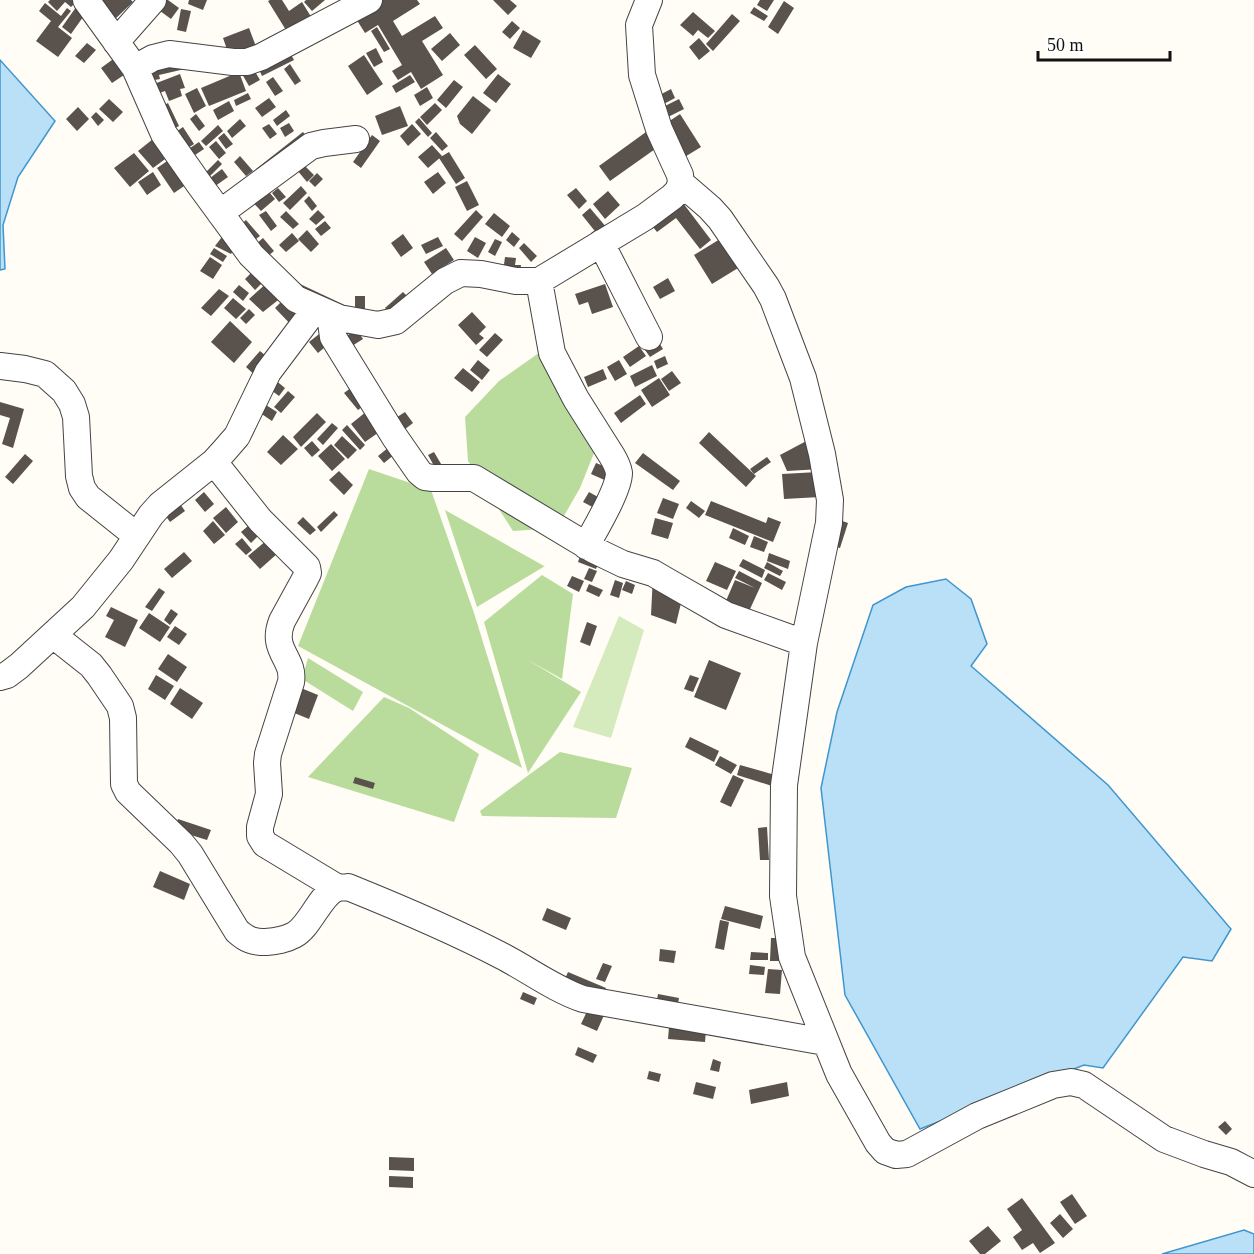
<svg xmlns="http://www.w3.org/2000/svg" width="1254" height="1254" font-family="Georgia,serif">
<style>
.green{fill:#d5ebbd}
.forest{fill:#b9dc9c}
.water{fill:#b9e0f7;stroke:#3f96cf;stroke-width:1.5}
.building{fill:#5a524d}
.lines{fill:none;stroke-linecap:round;stroke-linejoin:round}
.minor-casing{stroke:#444;stroke-width:28}
.minor{stroke:#fff;stroke-width:26}
</style>
<rect width="100%" height="100%" fill="#fffdf5"/>
<!-- green -->
<path class="green" d="M619 616 644 630 611 738 573 727Z"/>
<!-- forest -->
<path class="forest" d="M543 350 598 443 580 488 557 528 513 531 468 461 465 417 499 381Z
M369 469 431 490 474 613 522 768 298 646Z
M445 510 544 566H545L477 607Z
M542 575 573 594 562 679 528 660 581 692 528 773 484 622Z
M308 658 363 692 353 711 302 679Z
M384 697 409 708 479 754 454 822 308 777Z
M560 752 632 768 616 818 482 816 480 811Z"/>
<!-- water -->
<path class="water" d="M0 60 55 121 18 177 3 225 5 269 0 270Z
M946 579 971 599 987 644 971 666 1108 785 1231 929 1212 961 1183 957 1103 1068 1084 1065 920 1129 845 995 821 788 837 712 873 605 906 587Z
M1244 1230 1254 1234V1254H1162Z"/>
<!-- building -->
<path class="building" d="M50 0H78L71 7 65 2 57 11 48 2Z
M98 0H131L133 2 114 20Z
M162 0H168L179 8 171 19 156 8Z
M189 0H207L203 10 188 4Z
M270 0H282L289 11 302 2 313 20 289 35 268 1Z
M306 0H325L312 11 304 2Z
M377 0H417L420 4 393 21 402 36 435 16 443 28 422 41 443 75 421 89 411 72 398 80 392 71 402 65 378 25 365 33 353 14Z
M493 0H510L517 6 508 15Z
M760 0H774L767 11 757 5Z
M784 1 794 8 778 34 768 27Z
M45 3 61 16 67 8 71 11 58 27 72 38 58 57 36 41 51 21 39 11Z
M79 3 88 10 71 34 62 27Z
M754 7 768 16 764 21 750 13Z
M181 9 191 11 186 32 177 30Z
M693 12 715 31 708 38 698 30 693 36 680 25Z
M732 14 740 21 713 51 706 44Z
M512 21 520 28 510 39 502 32Z
M377 27 390 49 384 52 371 31Z
M249 28 257 49 230 58 223 38Z
M523 30 541 41 531 58 513 48Z
M450 33 460 45 442 61 431 49Z
M699 38 710 51 699 60 689 47Z
M87 43 96 50 84 63 75 56Z
M475 45 497 69 486 79 464 55Z
M376 48 383 62 374 67 366 53Z
M288 49 294 60 262 76 257 65Z
M364 55 383 84 367 95 348 66Z
M186 56 189 68 159 75 160 79 149 81 145 66Z
M116 57 127 73 112 83 101 68Z
M290 64 301 81 295 85 284 69Z
M253 68 260 80 249 86 242 74Z
M239 72 246 91 209 106 201 88Z
M180 74 185 88 180 89 182 96 169 101 165 91 157 94 154 84Z
M498 74 511 84 496 103 483 93Z
M410 75 415 82 396 93 392 86Z
M273 77 283 91 275 96 266 82Z
M454 80 463 87 446 108 437 100Z
M427 87 433 98 420 106 414 95Z
M197 88 206 106 194 113 185 94Z
M671 89 675 98 658 107 654 98Z
M248 93 251 99 236 106 234 100Z
M473 96 491 110 472 134 460 124 457 116Z
M269 98 276 107 262 117 255 108Z
M109 99 123 112 113 122 99 109Z
M679 99 684 109 664 119 659 109Z
M229 101 234 111 218 120 213 110Z
M168 103 179 126 170 131 159 108Z
M435 103 442 110 427 125 420 117Z
M400 106 408 126 382 135 375 116Z
M78 107 89 119 77 131 66 119Z
M286 110 290 116 277 126 273 120Z
M96 112 104 120 98 126 91 117Z
M196 114 205 126 199 131 190 119Z
M680 114 701 147 683 158 662 126Z
M419 118 432 133 428 137 415 122Z
M240 119 246 126 232 138 227 131Z
M289 123 294 131 285 137 280 128Z
M269 124 277 134 270 139 262 128Z
M412 124 421 134 408 146 400 136Z
M218 125 223 131 206 146 201 141Z
M183 127 194 144 185 150 173 134Z
M303 132 310 141 263 179 256 169Z
M436 132 448 146 442 151 430 138Z
M646 132 658 147 610 181 599 166Z
M224 133 233 144 226 149 218 138Z
M158 135 172 154 153 168 138 151Z
M372 135 380 141 361 168 353 162Z
M216 141 226 153 219 159 209 147Z
M199 142 204 149 192 157 187 150Z
M432 145 442 156 428 168 418 157Z
M449 152 465 178 456 184 439 158Z
M134 153 149 171 130 187 114 168Z
M240 156 253 171 246 176 234 162Z
M173 157 190 182 174 193 157 168Z
M218 160 222 164 208 178 204 174Z
M304 165 314 175 307 182 297 170Z
M222 169 228 177 211 189 206 181Z
M153 172 161 185 147 195 138 182Z
M438 172 446 183 433 194 424 182Z
M317 173 323 179 315 187 309 181Z
M467 181 479 205 467 211 455 187Z
M263 185 275 199 261 211 249 198Z
M301 186 307 193 290 210 283 203Z
M278 188 286 197 279 202 272 193Z
M576 188 587 201 579 209 567 195Z
M608 191 620 205 605 219 593 204Z
M309 196 317 206 312 211 304 201Z
M680 199 711 240 700 249 676 218 657 232 649 222Z
M590 208 607 228 598 235 582 215Z
M318 210 325 217 316 225 309 219Z
M476 210 483 217 462 241 454 234Z
M266 211 277 226 271 231 259 215Z
M286 211 299 224 293 229 280 217Z
M494 213 510 226 502 237 485 224Z
M246 220 260 236 252 242 238 227Z
M325 221 331 228 321 236 315 229Z
M307 230 319 244 311 252 298 239Z
M512 232 520 239 514 247 506 240Z
M225 233 238 243 231 254 215 246Z
M292 233 299 241 286 252 279 245Z
M403 234 413 248 401 257 391 243Z
M725 236 743 265 712 284 694 255Z
M438 237 443 246 426 254 421 245Z
M475 237 486 243 478 258 467 251Z
M263 238 274 251 267 257 256 244Z
M495 239 502 242 495 256 488 252Z
M524 243 537 256 531 262 519 248Z
M214 248 227 256 223 262 210 254Z
M446 248 454 260 432 274 424 262Z
M210 257 222 265 213 279 200 271Z
M505 257 516 258 515 265H521L520 275 503 272Z
M254 270 264 281 255 290 245 279Z
M668 278 675 291 660 299 653 287Z
M269 281 282 297 263 312 249 299Z
M300 284 351 308 296 292Z
M605 284 613 307 592 314 588 302 579 305 575 294Z
M239 285 249 293 243 301 233 292Z
M219 289 229 296 211 316 201 308Z
M403 292 411 300 392 317 385 308Z
M355 296H365V317H355Z
M233 298 246 309 236 319 224 308Z
M285 298 305 319 295 329 275 308Z
M249 309 255 315 246 324 240 318Z
M472 312 486 327 479 334 484 338 476 345 458 325Z
M230 321 252 342 234 363 211 342Z
M357 330 363 339 352 346 346 336Z
M323 331 331 342 318 353 309 342Z
M495 333 503 340 487 357 479 350Z
M658 341 663 349 650 357 645 350Z
M639 346 646 356 630 367 623 357Z
M260 351 272 361 258 378 246 367Z
M665 356 668 364 657 369 654 361Z
M478 360 490 370 482 380 470 370Z
M619 360 627 374 615 381 607 367Z
M652 365 657 376 635 387 630 376Z
M463 368 480 382 472 392 454 378Z
M603 369 607 379 588 387 584 377Z
M672 371 681 383 669 391 661 379Z
M659 378 670 395 652 407 641 390Z
M274 379 285 388 279 396 267 387Z
M356 384 369 402 358 410 344 393Z
M288 391 295 397 281 413 274 407Z
M640 395 646 404 621 423 614 413Z
M258 400 277 412 272 421 253 408Z
M0 402 24 409 13 448 2 444 10 418 0 415Z
M367 411 382 430 365 442 351 424Z
M405 412 413 423 400 433 391 421Z
M317 413 326 422 301 447 293 437Z
M332 423 338 428 323 445 317 439Z
M347 425 365 445 360 450 342 430Z
M709 432 756 476 746 487 699 443Z
M283 435 298 449 281 465 267 452Z
M342 436 357 450 348 459 334 445Z
M812 438 821 469 787 471 780 455Z
M312 441 320 450 312 457 304 448Z
M394 443 400 450 384 463 378 456Z
M331 444 345 459 332 471 318 456Z
M434 452 444 469 438 473 428 455Z
M643 453 680 481 673 490 635 463Z
M25 454 33 461 13 484 5 477Z
M767 457 771 462 754 474 750 469Z
M596 463 614 470 609 482 591 474Z
M339 471 353 485 344 495 329 480Z
M818 472 820 497 784 499 782 474Z
M204 492 214 504 205 512 195 500Z
M589 492 607 502 602 512 583 502Z
M663 498 679 504 673 519 657 513Z
M178 501 185 511 170 522 163 512Z
M691 501 705 511 699 518 686 508Z
M711 501 766 523 768 517 781 522 773 542 705 515Z
M226 507 238 522 226 533 213 518Z
M334 511 338 515 321 532 317 527Z
M303 517 316 530 310 535 297 523Z
M655 518 673 523 668 539 651 534Z
M837 519 848 523 840 548 829 545Z
M213 521 225 535 214 544 203 531Z
M248 526 258 536 251 543 241 532Z
M733 528 749 536 745 545 729 538Z
M754 536 768 542 764 552 750 547Z
M242 538 252 550 246 555 235 544Z
M267 540 278 553 260 569 248 556Z
M582 550 601 557 596 569 578 562Z
M184 552 192 561 172 578 164 569Z
M769 553 790 561 788 569 767 561Z
M743 559 765 570 762 578 739 566Z
M715 562 736 571 727 590 706 581Z
M767 562 783 571 780 576 764 568Z
M589 568 597 571 592 582 584 579Z
M739 571 762 583 745 620 722 610 735 580 755 588 735 578Z
M768 573 786 582 782 590 764 580Z
M653 575 682 599 676 624 651 615Z
M572 576 584 581 579 592 567 586Z
M615 580 623 583 619 598 610 595Z
M626 581 635 585 632 594 622 590Z
M589 584 603 590 599 597 586 591Z
M159 588 165 592 152 611 145 607Z
M111 607 138 620 125 647 105 637 114 620 106 616Z
M171 609 178 614 170 625 164 620Z
M149 613 170 627 160 642 139 628Z
M587 622 597 626 590 646 580 642Z
M175 626 187 634 179 645 167 637Z
M168 654 187 667 177 682 158 669Z
M709 660 741 673 726 710 694 697Z
M156 675 174 686 165 700 148 689Z
M690 675 699 678 693 692 684 689Z
M296 686 318 695 309 719 287 710Z
M180 688 203 703 192 719 170 704Z
M690 737 719 751 714 762 685 747Z
M720 756 737 765 731 774 715 765Z
M740 765 775 775 772 786 737 775Z
M733 775 744 780 731 807 720 802Z
M355 777 375 783 373 789 353 783Z
M178 819 211 830 207 840 175 830Z
M767 827 769 860H760L758 828Z
M160 871 190 884 184 900 153 887Z
M725 906 763 916 760 929 721 919Z
M547 908 571 918 566 930 542 920Z
M720 920 729 922 724 950 715 948Z
M771 938H781L780 961H770Z
M660 949 676 951 674 963 659 961Z
M751 952 768 953V960H750Z
M603 963 612 966 605 982 596 979Z
M750 965 765 967 764 975 749 974Z
M768 969 782 970 780 994 765 993Z
M568 972 606 988 602 997 564 981Z
M523 992 537 998 534 1005 520 999Z
M658 994 679 998 677 1009 656 1005Z
M589 1007 605 1013 597 1031 581 1024Z
M669 1027 706 1030 705 1042 668 1039Z
M578 1047 597 1055 593 1063 575 1055Z
M713 1059 721 1062 719 1072 710 1070Z
M649 1071 661 1074 659 1082 647 1079Z
M696 1082 716 1087 713 1099 693 1094Z
M787 1082 789 1096 751 1104 749 1090Z
M1225 1121 1232 1129 1226 1135 1218 1127Z
M389 1157 414 1158V1171L389 1170Z
M389 1176 413 1177V1188L389 1187Z
M1072 1194 1087 1216 1075 1224 1060 1202Z
M1022 1198 1055 1243 1040 1253 1033 1243 1022 1250 1013 1237 1022 1230 1007 1209Z
M1060 1214 1073 1229 1063 1238 1050 1223Z
M988 1226 1001 1241 985 1254H980L969 1241Z"/>
<g class="lines">
<defs>
<path id="minor" d="M86 0 135 68 164 134 199 184 251 255 296 299 339 318 378 325 396 321 445 281 461 273 481 274 516 281H539L645 217 672 197 678 191 681 183 680 175 659 129 642 75 639 25 649 0
M116 42 153 0
M135 68 153 58 169 54 233 62H247L261 57 369 0
M681 183 710 208 720 219 766 286 773 299 803 378 822 454 830 500 829 523 804 643 784 785 783 896 792 957 839 1074 878 1143 885 1151 896 1155 907 1154 977 1116 1053 1085 1071 1082 1084 1085 1164 1139 1204 1154 1231 1162 1254 1174
M220 213 311 146 324 143 356 139
M601 243 649 337
M539 281 552 353 576 399 612 456C615 461 618 467 619 473 619 490 594 531 586 546
M330 314 333 337 394 436 419 472 425 477 433 478H474L594 550 623 564 653 573 665 580 726 615 804 643
M0 366 25 369 45 374 64 391 72 404 76 417 79 476 82 488 88 497 137 536
M214 462 260 520 307 567 308 573 305 579 282 621C270 651 295 658 291 682L268 754 267 763 269 794 260 827V836L265 844 338 888
M53 635 91 665 99 675 120 706 123 718 124 784 128 792 181 843 190 854 237 931C247 940 253 942 266 942 276 941 285 940 294 935 311 926 321 892 338 888 341 887 345 888 348 887 400 908 452 930 502 956 529 970 554 989 583 999L825 1042
M0 677 7 675 19 666 83 607 121 560 151 515 160 505 214 462 224 451 237 436 268 372 316 308"/>
</defs>
<!-- minor casing -->
<use href="#minor" class="minor-casing"/>
<!-- minor -->
<use href="#minor" class="minor"/>
</g>
<!-- scale -->
<path d="M1038 51v9h132v-9" fill="none" stroke="#111111" stroke-width="3"/>
<text x="1047" y="51" font-size="18" fill="#111111" stroke="#ffffff" stroke-width="4.5" paint-order="stroke">50 m</text>
</svg>
